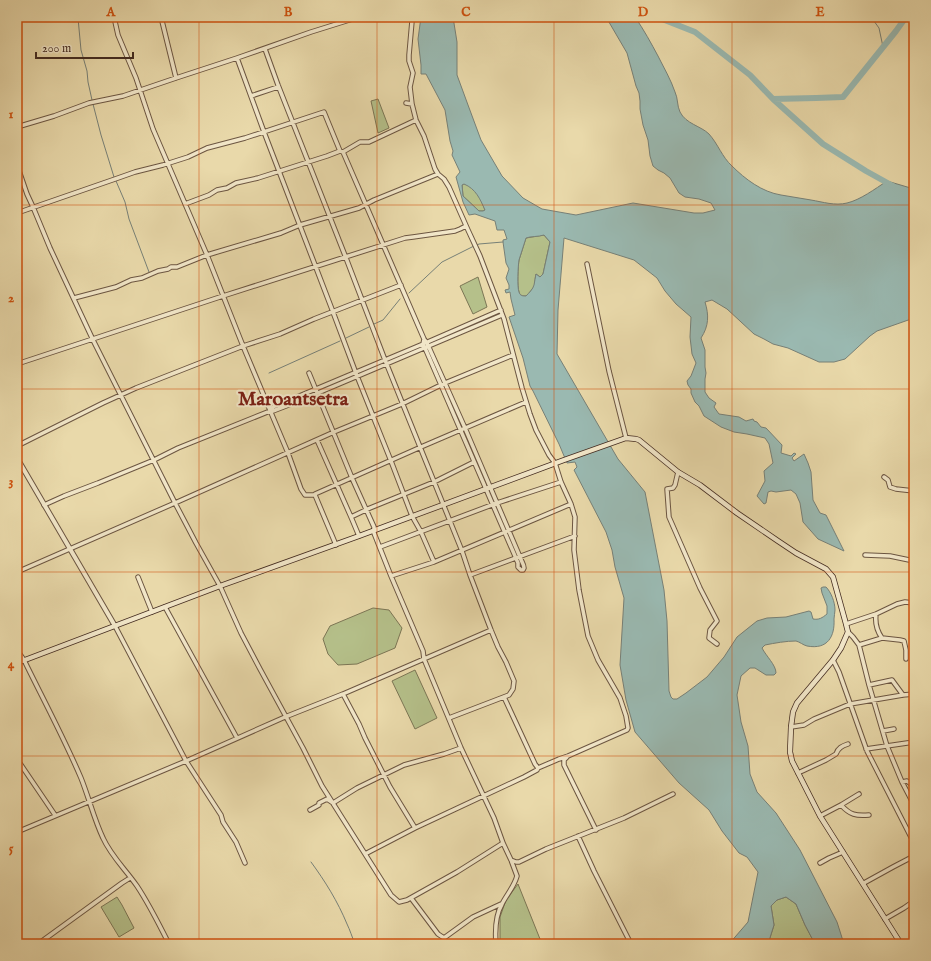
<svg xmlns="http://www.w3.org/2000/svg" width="931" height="961" font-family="'IM FELL English',serif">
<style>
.green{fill:#b5c08a;stroke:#7c7655}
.water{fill:#9ab9b1;stroke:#778077;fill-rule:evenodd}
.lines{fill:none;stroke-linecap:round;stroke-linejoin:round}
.stream{stroke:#778077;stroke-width:1}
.river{stroke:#9ab9b1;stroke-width:6}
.minor-casing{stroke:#6c5642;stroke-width:5.5}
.tertiary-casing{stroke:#6c5642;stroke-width:6}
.secondary-casing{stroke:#432b20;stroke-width:6}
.minor{stroke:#f1e6c8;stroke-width:3.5}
.tertiary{stroke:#f1e6c8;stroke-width:4}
.secondary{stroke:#f1e6c8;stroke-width:4.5}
.grid{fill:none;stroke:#cf520f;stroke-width:1;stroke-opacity:0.55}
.labels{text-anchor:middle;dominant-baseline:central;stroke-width:4;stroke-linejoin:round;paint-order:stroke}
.district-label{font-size:20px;font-weight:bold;fill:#7a1f14;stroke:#f1e6c8}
.neatline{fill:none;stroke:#cf520f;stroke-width:1.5}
.grid-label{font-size:13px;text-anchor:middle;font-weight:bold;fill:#cf520f}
</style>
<rect width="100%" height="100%" fill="#e9d9aa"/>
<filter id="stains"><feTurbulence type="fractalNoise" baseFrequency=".005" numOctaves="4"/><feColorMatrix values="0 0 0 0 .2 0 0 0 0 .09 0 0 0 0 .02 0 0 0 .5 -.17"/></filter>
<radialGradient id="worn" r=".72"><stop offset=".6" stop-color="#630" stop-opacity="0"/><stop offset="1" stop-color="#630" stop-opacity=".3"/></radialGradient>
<!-- green -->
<path class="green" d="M378 99 389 128 378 133 371 101Z
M462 184C475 183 481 200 485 210L483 211H479L463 196Z
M544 235 550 242 543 274 540 277 536 274C535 278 535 281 535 285 533 289 529 293 526 296 523 296 520 296 519 292 517 287 518 266 519 260 521 253 524 245 526 238Z
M478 277 487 307 473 314 460 286Z
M373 608 389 610 402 628 395 648 357 664 338 665 328 654 323 639 330 626Z
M415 670 437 718 415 729 392 681Z
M518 884 542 944H500V917L506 900Z
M117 897 122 905 134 928 119 937 101 907Z
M786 897 796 904 805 925 815 944H806L799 942 797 944H768L774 925 771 906 777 900Z"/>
<!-- water -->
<path class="water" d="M421 17H453L457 42V75L468 105 481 140 502 176 523 198 542 209 576 215 633 203 694 213H703L715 210 711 203 699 199 685 197 679 193 670 178 664 173 658 170 653 166 650 156 648 140 643 125 640 109V101L639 93 636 86 627 53 606 17H635C644 30 651 43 658 56 664 68 671 80 675 92 678 98 677 106 680 112 686 124 701 126 709 134 718 144 722 157 732 166 745 179 762 192 781 195 791 197 801 198 811 200 823 202 835 206 847 203 860 200 875 189 887 181L914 189V318L877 331 870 336 845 359 834 362H819L788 348 773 344 764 339 754 334 727 309 712 300 705 302C709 315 709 326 701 338L705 350V367L706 373 705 379V392L709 398 716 403 714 407 719 414 739 417 746 421 753 419 754 421 757 422 761 427 766 428 782 445 781 453 791 456 794 453 796 454 792 458 794 461 804 454 808 463 811 472 813 500 820 513 826 515 844 551 818 539 803 522 800 503 796 494 791 490 776 492 771 491 768 492 766 503 764 504 757 496 765 481 764 471 773 463 769 444 765 438 747 434 734 432 721 427 704 416 699 406 695 402 691 393V389L688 385 687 381 691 376 696 363 692 354 690 337 691 317 676 304 665 291 657 278 634 260 564 238 558 310 557 354 618 459 645 492 664 590 667 621 669 691 671 697 673 699H677L686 693 707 677 724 657 737 637 757 621 767 618 786 617 809 611 811 612 813 619C819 620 822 618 827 614V606L822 593 821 588 823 587H826C831 592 835 602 835 610 835 613 834 616 834 619 835 636 828 650 807 646 803 645 800 642 796 641 786 641 775 643 765 645L762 648C766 656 776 665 776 673L774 675H766L755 668H750L741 676 737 695 741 722 748 746 750 774 757 792 776 813 800 850 837 922 844 944H815L805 925 796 904 786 897 777 900 771 906 774 925 768 944H729L748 922 758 872 747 857 739 853 722 831 709 810 679 783 635 732 626 700 620 665 624 598 615 567 612 550 606 532 574 470 577 467 575 462 567 463 559 444 533 391 530 386 523 358 509 317 515 315 511 299 510 292 506 293 505 290 509 289V285L506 278 509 269 506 263 503 242V240L507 239 504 230H497L495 221 475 214 469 215 463 202 456 177 460 172 452 155 453 151 450 141 445 110 426 74H421V65L418 39ZM464 184C476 189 480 199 485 210L483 211H479L463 196 462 185ZM544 235 550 242 543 274 540 277 536 274C535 278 535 281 534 285 533 289 529 293 526 296 523 296 520 296 519 292 517 287 518 266 519 260 521 253 524 245 526 238 531 236 538 237 544 235Z"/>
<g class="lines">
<!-- stream -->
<path class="stream" d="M871 17 879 28 883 47
M78 18 81 50 87 71 88 82 92 100
M93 104 101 135 114 177
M116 181 125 202 129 219 149 272
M477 245 479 244 503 242
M409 293 442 262 474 246
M374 324 383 320 400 299
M346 338 369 327
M269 373 340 341
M311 862C325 881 338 902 347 924 350 930 352 937 355 944"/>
<!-- river -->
<path class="river" d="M657 17 695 32 750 75 773 99 816 98 843 97 896 31 906 17
M773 99 823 144 866 171 893 186"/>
<defs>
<path id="minor" d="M114 17 118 35 136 78 153 129 207 255 243 346 288 453 301 489 305 495H315L336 545
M161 17 176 78
M412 21 409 55V61L413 73 410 87 412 104
M265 49 278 85 346 258 385 360 462 551 470 575 491 630 498 647 506 662 514 681 513 689 509 695 449 718
M237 58 264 132 333 312 357 376 391 461 412 516 421 532 434 562
M251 96 278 87
M406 103 412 104 416 120 424 136 435 169 438 174 444 179 449 187 468 230 480 256 504 319 522 388 530 414 536 430 549 455 555 463 561 482 571 504 575 517 574 550 579 590 588 636 598 660 620 698 626 716 628 728 627 730 568 756 559 759 538 768 535 764 504 697
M17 127 54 116 89 103 123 96 176 78 237 58 311 32 359 17
M343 152 360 142H369L416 120
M17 165 27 194 33 207 50 248 93 340 175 503 196 543 220 586 241 633 260 669 303 748 322 786 391 895 399 902 407 900 457 872 503 843
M185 204 209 195 217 190 227 188 236 183 258 178 327 156 340 151
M17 213 118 178 135 172 163 165 188 157 207 148 245 138 324 112 340 151 343 152 424 339 427 343 465 428 520 557C521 561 524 564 524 568L523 570H521L518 567V563L425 348 423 344 424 339
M587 264 609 371 626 438
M74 298 116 287 131 280 142 278 158 271 168 269 171 267H177L207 255 281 233 300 225 359 208 374 200 438 174
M17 364 223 296 405 238 413 237 455 231 460 229 466 226
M309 373 352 478 374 527V533L391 576 423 651 424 659 461 748 494 818 503 843 511 860 517 876C514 887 507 894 502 904 495 916 495 931 496 944
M270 411 273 407 423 344 501 310
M317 440 351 517 359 536
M17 446 103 403 136 388 243 346 280 334 314 319 401 285
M678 472 675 485 673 488 667 489 669 517 700 588 717 621 710 630 709 638 717 644
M884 477 888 480 890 487 896 489 914 491
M315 494 421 447 526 402
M44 505 64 496 98 483 154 460 178 448 270 411H273L299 401 502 315
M351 517 370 508 434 482 474 462
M380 547 497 503 561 482
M865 555 890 556 914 561
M17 572 175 503 334 432 402 404 445 383 513 355
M470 575 575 536
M391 576 434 562 571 504
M138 577 152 612
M165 607 237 738
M876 614C875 622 877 631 882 638L900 640 904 641 906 650V659
M846 624 876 614 897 604 905 602 914 603
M115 626 186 761 221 815 223 822 236 842 245 863
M848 632 853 637 859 645 869 685 887 746 902 782 914 805
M859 645 882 638
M17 650 24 660C43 699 64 738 81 778 89 798 94 819 103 838 111 856 126 870 137 886 149 904 159 924 169 944
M833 660 839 672 867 751 914 843
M869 685 892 680 903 695
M343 694 359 724 365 738 390 787 415 828
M791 727 804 725 814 719 850 704 903 695 914 694
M883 731 894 729
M866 749 914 742
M567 757 564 760V765L596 830
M17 759 55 815
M798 773 826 760 836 754C838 748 842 746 848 744
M902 782 907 781 913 786
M841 805C850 815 856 816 869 815
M310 810 319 805V803L327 799 333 803 357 788 404 765 444 754 461 748
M820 816 841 805 859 794
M17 832 186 761 285 717 343 694 491 630
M578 836 594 871 631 944
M365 854 415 828 524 777 537 770 538 768
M511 860 516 862H519L546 849 624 818 673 794
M820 863 829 858 843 852
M864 883 893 867 914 856
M411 898 438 934 444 938 473 917 501 904
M885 919 904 908 914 901
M38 944 122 883 130 878"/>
<path id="tertiary" d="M17 458 115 626"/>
<path id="secondary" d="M17 663 220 586 359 536 564 460 626 438 636 439 639 440 678 472 700 485 737 513 778 541 796 553 826 569 833 577 846 624 848 632 841 648 833 660 797 703 793 712 791 727 790 752 792 761 820 816 901 944"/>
</defs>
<!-- minor casing -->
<use href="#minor" class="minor-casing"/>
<!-- tertiary casing -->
<use href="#tertiary" class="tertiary-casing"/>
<!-- secondary casing -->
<use href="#secondary" class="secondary-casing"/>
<!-- minor -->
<use href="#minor" class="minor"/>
<!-- tertiary -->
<use href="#tertiary" class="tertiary"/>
<!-- secondary -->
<use href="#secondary" class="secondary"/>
</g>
<!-- grid -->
<path class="grid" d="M199 17V944M377 17V944M554 17V944M732 17V944M17 205H914M17 389H914M17 572H914M17 756H914"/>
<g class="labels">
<!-- district labels -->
<g class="district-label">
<text x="293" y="399">Maroantsetra</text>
</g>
</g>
<!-- margin -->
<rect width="931" height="961" fill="none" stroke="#e9d9aa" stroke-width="44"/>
<!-- scale -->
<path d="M36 52v6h97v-6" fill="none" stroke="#432b20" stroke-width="2"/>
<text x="42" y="52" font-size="12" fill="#432b20" stroke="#f1e6c8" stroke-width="3" paint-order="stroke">200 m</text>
<rect x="22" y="22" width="887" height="917" class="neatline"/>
<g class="grid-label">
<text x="111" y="16">A</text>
<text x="288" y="16">B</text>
<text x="466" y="16">C</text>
<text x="643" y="16">D</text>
<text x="820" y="16">E</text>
<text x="11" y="118">1</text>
<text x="11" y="302">2</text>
<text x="11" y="485">3</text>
<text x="11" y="668">4</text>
<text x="11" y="852">5</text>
</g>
<rect width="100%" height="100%" filter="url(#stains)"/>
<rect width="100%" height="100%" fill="url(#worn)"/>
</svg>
